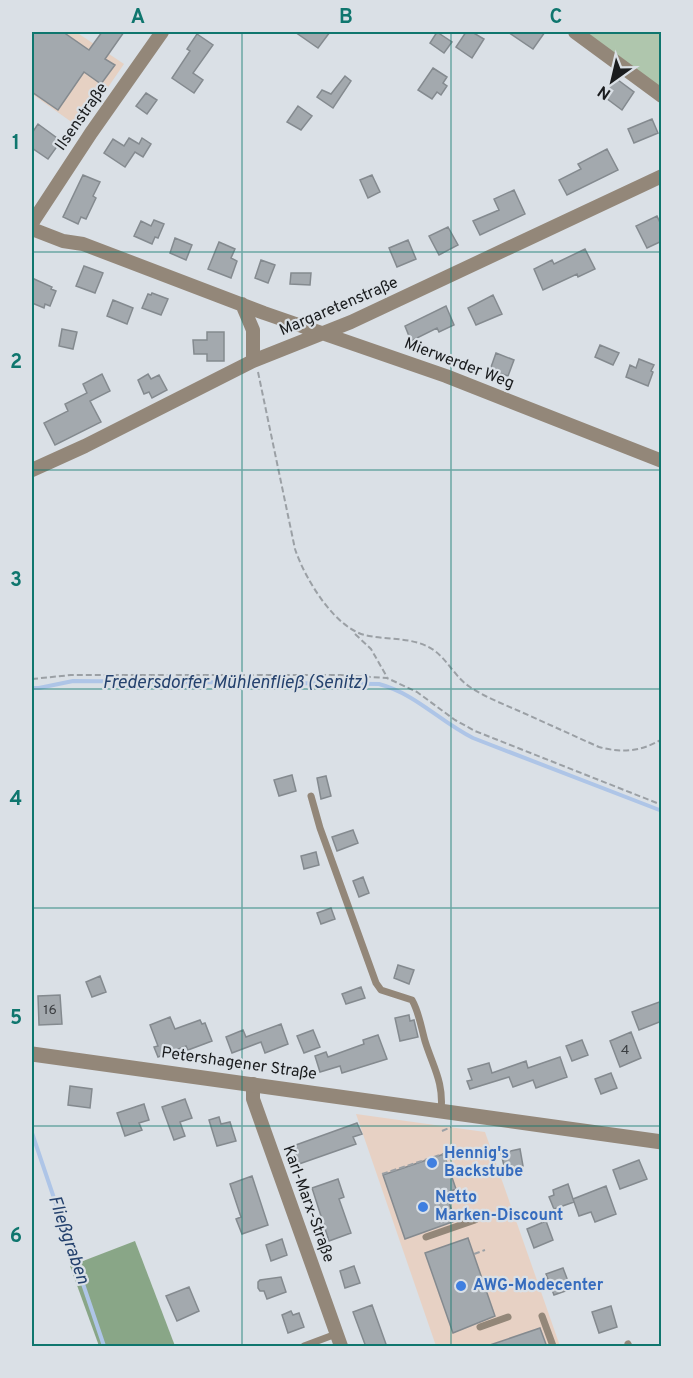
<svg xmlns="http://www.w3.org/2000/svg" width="693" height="1378" font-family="Overpass,sans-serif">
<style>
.commercial{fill:#e7d1c4}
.industrial{fill:#e6d1c3}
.green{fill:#afc6ad}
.forest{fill:#89a687}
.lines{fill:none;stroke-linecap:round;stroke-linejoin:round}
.stream{stroke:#aec5e7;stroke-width:4}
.building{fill:#a3a9ae;stroke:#848a8f;stroke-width:1.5}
.path{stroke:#9ba0a5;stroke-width:2;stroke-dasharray:6 3;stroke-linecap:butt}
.service{stroke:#938779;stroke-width:7}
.minor{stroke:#938779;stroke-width:14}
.tertiary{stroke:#938779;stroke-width:15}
.grid{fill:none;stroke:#0f766e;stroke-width:1.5;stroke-opacity:0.55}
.shop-dot{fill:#3f7fe0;stroke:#dae0e6;stroke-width:2}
.labels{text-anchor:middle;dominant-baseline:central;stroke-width:4.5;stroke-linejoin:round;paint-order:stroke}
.number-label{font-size:14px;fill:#3c3f42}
.street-label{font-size:16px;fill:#1a1c1e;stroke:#dae0e6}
.shop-label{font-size:16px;font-weight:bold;fill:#366cbe;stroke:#dae0e6;text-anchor:start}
.water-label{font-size:18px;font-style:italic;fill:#24416d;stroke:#dae0e6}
.neatline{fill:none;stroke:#0f766e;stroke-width:2}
.grid-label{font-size:20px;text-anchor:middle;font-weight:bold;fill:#0f766e}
</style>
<rect width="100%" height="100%" fill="#dae0e6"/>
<!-- commercial -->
<path class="commercial" d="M356 1114 485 1132 560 1346H436Z"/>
<!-- industrial -->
<path class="industrial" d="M32 32H76L124 64 80 128 32 94Z"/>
<!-- green -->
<path class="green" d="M585 32H661V90Z"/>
<!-- forest -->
<path class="forest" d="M135 1241 175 1346H99L70 1266Z"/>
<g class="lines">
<!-- stream -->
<path class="stream" d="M32 688H39L73 681 379 684C416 694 439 721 473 738L662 811
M32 1133 104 1346"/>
</g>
<!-- building -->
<path class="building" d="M32 32H63L89 50 102 32H124L105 59 115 65 101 84 84 72 58 110 32 92Z
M295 32H330L318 48Z
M437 32 452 42 444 53 430 43Z
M466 32H472L484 39 472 58 456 47Z
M508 32H545L533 49Z
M197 34 213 45 193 73 203 80 194 93 172 78 190 51 187 49Z
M433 68 447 77 443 83 447 86 441 95 437 92 432 99 418 90Z
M345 76 351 81 333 108 317 97 322 90 331 94Z
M614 77 634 92 622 110 602 95Z
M146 93 157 100 147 114 136 106Z
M298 106 312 116 301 130 287 122Z
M652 119 658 133 634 143 628 129Z
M38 124 61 141 48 159 32 148V133Z
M129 138 139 144 142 138 151 144 143 157 135 152 125 167 104 153 113 139 124 146Z
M607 149 618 170 567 195 559 180 581 169 578 164Z
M83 175 100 182 93 196 96 198 86 219 81 217 78 224 63 217Z
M372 175 380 192 368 198 360 180Z
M514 190 525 214 480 235 473 221 499 210 494 199Z
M657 216 662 227V241L647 248 636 226Z
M154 220 164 224 158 238 155 237 152 244 134 236 141 221 151 226Z
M448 227 458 245 439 255 429 236Z
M175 238 192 245 186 260 170 253Z
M408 240 416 259 397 267 389 248Z
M219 242 235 249 231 258 237 261 231 278 208 269Z
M585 249 595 269 578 277 577 274 543 290 534 269 552 260 554 264Z
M261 260 275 265 268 283 255 278Z
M84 266 103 273 95 293 76 286Z
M291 273H311L310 285 290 284Z
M32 278 52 287 51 289 56 291 50 306 45 304 44 308 32 303Z
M152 293 168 299 161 315 142 308 148 294 151 295Z
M493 295 502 314 476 325 468 308Z
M113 300 133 308 127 324 107 316Z
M446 306 454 325 439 332 437 328 411 341 405 326Z
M62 329 77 332 73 349 59 346Z
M207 332H224V361H207V354H194L193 340H207Z
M600 345 619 353 613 365 595 357Z
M496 353 514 360 508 376 490 370Z
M639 359 654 365 651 371 653 372 648 386 626 377 630 365 636 368Z
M102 374 110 391 90 401 101 422 55 445 44 423 68 411 65 404 87 393 83 384Z
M148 374 151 379 159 375 167 390 152 398 149 392 144 394 138 380Z
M292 775 296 791 279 796 274 780Z
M326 776 331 796 321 799 317 778Z
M353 830 358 843 337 851 332 837Z
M316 852 319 865 304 869 301 856Z
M363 877 369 893 359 897 353 881Z
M331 908 335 919 321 924 317 913Z
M398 965 414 970 409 984 394 978Z
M100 976 106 992 92 997 86 982Z
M361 987 365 998 346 1004 342 994Z
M60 995 62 1024 39 1025 38 996Z
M662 1001V1021L639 1030 632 1012Z
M409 1015 410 1021 414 1020 418 1037 400 1041 395 1018Z
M170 1017 175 1029 200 1020 202 1024 205 1023 212 1041 188 1050 186 1046 158 1057 154 1047 158 1046 150 1025Z
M281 1024 288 1044 265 1053 261 1042 232 1053 226 1037 243 1030 246 1037Z
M313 1030 320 1047 304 1053 297 1036Z
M631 1032 641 1058 620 1067 610 1041Z
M378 1035 387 1059 342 1073 340 1066 320 1072 315 1056 326 1052 328 1057 364 1044 363 1040Z
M582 1040 588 1055 572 1061 566 1046Z
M560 1057 567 1077 536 1088 533 1080 513 1087 509 1077 470 1089 467 1081 472 1080 468 1069 489 1063 492 1073 526 1061 528 1068Z
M611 1073 617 1088 601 1094 595 1079Z
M70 1086 92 1089 90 1108 68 1105Z
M185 1099 192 1118 180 1122 185 1136 174 1140 162 1107Z
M144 1104 149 1120 139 1123 142 1130 125 1136 117 1113Z
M219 1117 221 1124 230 1122 236 1141 217 1146 209 1120Z
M357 1123 362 1134 353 1137 356 1144 299 1164 293 1146Z
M520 1149 523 1166 505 1170 501 1153Z
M444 1154 456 1189 446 1193 455 1221 405 1239 383 1175Z
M639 1160 647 1179 620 1189 613 1170Z
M252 1176 268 1225 242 1234 236 1219 241 1217 230 1184Z
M338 1179 344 1197 339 1199 351 1233 329 1241 312 1188Z
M568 1184 574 1202 554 1209 549 1197 554 1195 553 1190Z
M606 1186 616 1214 595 1222 591 1212 579 1216 573 1199Z
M546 1221 553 1240 534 1248 527 1229Z
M468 1238 495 1316 453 1333 425 1253Z
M282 1239 287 1255 271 1261 266 1245Z
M354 1266 360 1283 345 1288 340 1271Z
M563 1268 571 1289 554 1295 546 1274Z
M281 1277 286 1292 267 1299 264 1291H260L258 1288V1282L260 1280Z
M189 1287 199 1311 177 1321 166 1296Z
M372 1305 387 1347H366L353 1312Z
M611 1306 617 1327 599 1333 592 1312Z
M291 1311 293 1315 299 1313 304 1327 288 1333 282 1315Z
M540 1328 547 1347H491L490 1345Z"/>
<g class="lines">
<!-- path -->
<path class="path" d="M258 372 295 549C305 579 336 631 369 636 391 640 416 637 435 651 448 661 456 678 470 687 485 697 503 704 519 711 546 723 572 735 599 747 621 753 641 752 662 739
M355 634 371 649 387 677
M32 679 71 675H340L387 678 417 692 455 720 475 731 662 805
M442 1131 451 1127
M382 1174 446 1153 448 1159
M474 1254 485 1250"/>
<!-- service -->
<path class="service" d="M311 796 320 828 376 983 381 990 412 1000C419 1012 421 1027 425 1041 433 1067 444 1082 441 1111
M426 1237 475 1220
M542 1316 553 1346
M480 1327 508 1317
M628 1344 629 1346
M304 1346 336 1334"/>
<!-- minor -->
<path class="minor" d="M575 32 662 96
M32 223 91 133 162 32
M32 229 63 241 83 244 264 313 446 376 662 461
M242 304 253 330V361
M32 470 85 446 253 361 351 322 662 176
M253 1084V1099L341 1346"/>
<!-- tertiary -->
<path class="tertiary" d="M32 1054 662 1142"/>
</g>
<!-- grid -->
<path class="grid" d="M242 32V1346M451 32V1346M32 252H662M32 470H662M32 689H662M32 908H662M32 1126H662"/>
<!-- markers -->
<g class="shop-dot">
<circle cx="432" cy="1163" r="6"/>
<circle cx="423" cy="1207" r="6"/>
<circle cx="461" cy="1286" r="6"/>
</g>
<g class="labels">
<!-- number labels -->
<g class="number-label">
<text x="50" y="1010">16</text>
<text x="625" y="1050">4</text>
</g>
<!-- street labels -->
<g class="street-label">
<text transform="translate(82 117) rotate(-55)">Ilsenstraße</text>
<text transform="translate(339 307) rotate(-23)">Margaretenstraße</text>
<text transform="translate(459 364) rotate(21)">Mierwerder Weg</text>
<text transform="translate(239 1064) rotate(8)">Petershagener Straße</text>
<text transform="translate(308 1204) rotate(70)">Karl-Marx-Straße</text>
</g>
<!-- shop labels -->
<g class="shop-label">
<text x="444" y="1154">Hennig's<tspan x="444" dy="18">Backstube</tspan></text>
<text x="435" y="1198">Netto<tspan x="435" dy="18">Marken-Discount</tspan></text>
<text x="473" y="1286">AWG-Modecenter</text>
</g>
<!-- water labels -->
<g class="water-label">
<text x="235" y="683">Fredersdorfer Mühlenfließ (Senitz)</text>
<text transform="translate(68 1240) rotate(71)">Fließgraben</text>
</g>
</g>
<!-- border -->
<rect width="693" height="1378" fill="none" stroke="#dae0e6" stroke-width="66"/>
<!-- north arrow -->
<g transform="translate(612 81) rotate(214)" stroke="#dae0e6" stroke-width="4.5" paint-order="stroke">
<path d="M0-4.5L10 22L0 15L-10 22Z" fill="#1a1c1e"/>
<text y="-9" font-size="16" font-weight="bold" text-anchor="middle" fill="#1a1c1e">N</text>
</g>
<rect x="33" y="33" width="627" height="1312" class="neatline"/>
<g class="grid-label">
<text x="138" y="23">A</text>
<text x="346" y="23">B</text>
<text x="556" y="23">C</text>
<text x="16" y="149">1</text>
<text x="16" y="368">2</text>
<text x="16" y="586">3</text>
<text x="16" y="805">4</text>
<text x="16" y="1024">5</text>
<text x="16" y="1242">6</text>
</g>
</svg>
